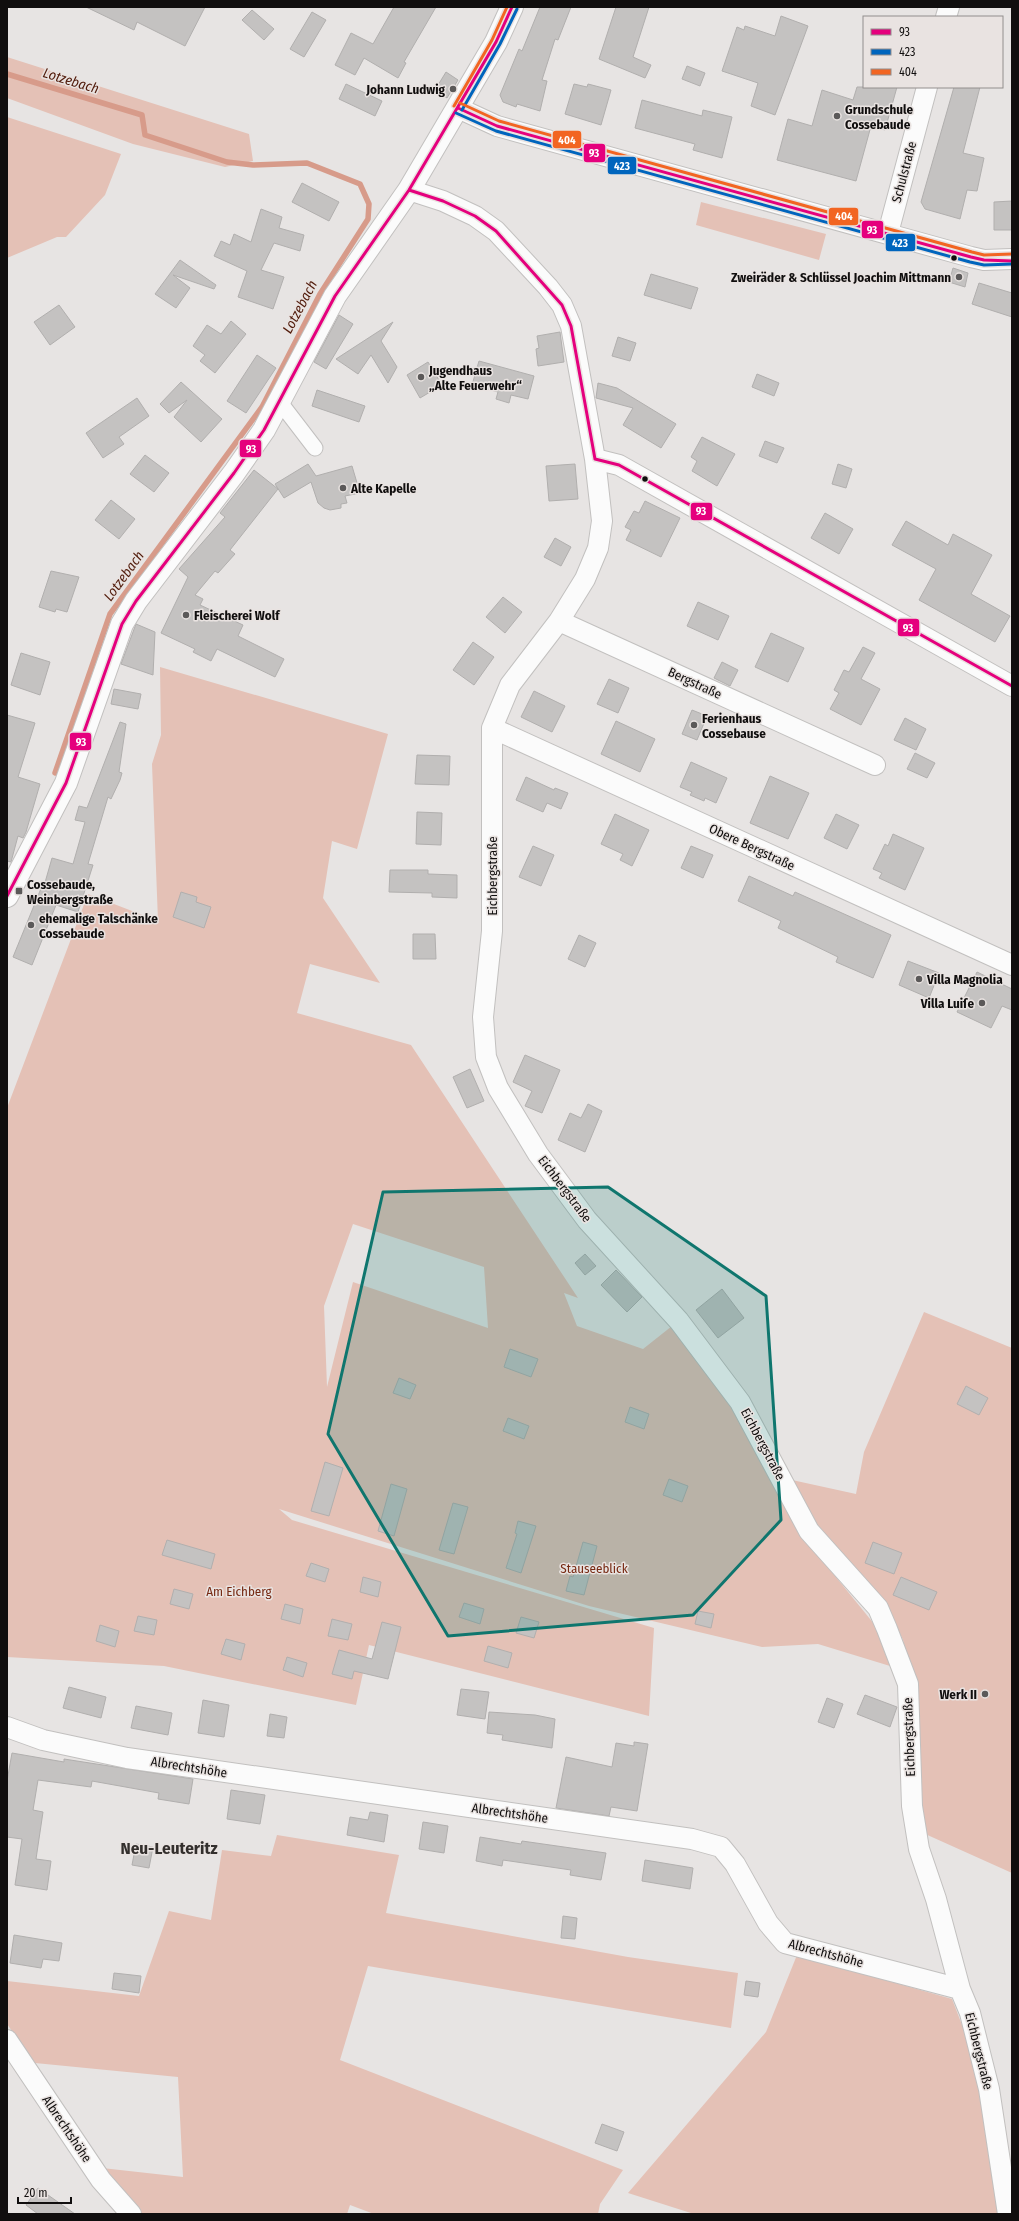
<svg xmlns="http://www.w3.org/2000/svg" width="1019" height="2221" font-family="'Fira Sans Condensed',sans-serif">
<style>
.green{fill:#e4c1b6;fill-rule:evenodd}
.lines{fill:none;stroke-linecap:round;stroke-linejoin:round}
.stream{stroke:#d79b8a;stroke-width:5.5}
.building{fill:#c4c2c1;stroke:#b1afae}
.pedestrian-casing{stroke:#c2c0bf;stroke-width:17}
.minor-casing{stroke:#c2c0bf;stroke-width:22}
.tertiary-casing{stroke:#c2c0bf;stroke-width:24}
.pedestrian{stroke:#fbfbfb;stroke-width:15}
.minor{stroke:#fbfbfb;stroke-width:20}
.tertiary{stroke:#fbfbfb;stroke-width:22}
.bus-1-casing{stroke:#e9e3e1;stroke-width:6}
.bus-2-casing{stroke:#e9e3e1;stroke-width:6}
.bus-3-casing{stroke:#e9e3e1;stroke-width:6}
.bus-1{stroke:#e5007d;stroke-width:3}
.bus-2{stroke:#0065bd;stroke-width:3}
.bus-3{stroke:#f26522;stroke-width:3}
.marked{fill:#0f766e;fill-opacity:0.2;stroke:#0f766e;stroke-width:3;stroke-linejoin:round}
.poi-dot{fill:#5b5959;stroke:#e9e3e1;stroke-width:1.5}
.bus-dot{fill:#100e0e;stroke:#e9e3e1;stroke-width:1.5}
.labels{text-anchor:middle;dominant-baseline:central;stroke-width:3;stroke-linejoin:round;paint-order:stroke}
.poi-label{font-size:13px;font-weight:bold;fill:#100e0e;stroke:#e9e3e1;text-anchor:start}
.street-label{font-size:13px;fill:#100e0e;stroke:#e9e3e1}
.park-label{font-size:13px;fill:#772a13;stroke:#e9e3e1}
.water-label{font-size:14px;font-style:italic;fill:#501a0a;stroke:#e9e3e1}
.district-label{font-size:17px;font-weight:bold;fill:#332f2d;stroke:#e9e3e1}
.line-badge{stroke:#e9e3e1;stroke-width:1.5}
.badge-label{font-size:11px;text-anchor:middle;font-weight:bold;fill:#fff}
</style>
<rect width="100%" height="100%" fill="#e7e4e3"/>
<!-- green -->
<path class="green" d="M7 57 249 134 253 161 225 167 133 144 7 98Z
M7 117 121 154 105 195 66 237H57L7 258Z
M701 202 826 234 819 260 696 225Z
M160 667 388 734 357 849 332 841 323 898 380 983 310 964 297 1013 411 1045 578 1298 564 1293 577 1326 643 1349 672 1326 731 1400 796 1528 879 1630 890 1666 818 1644 762 1647 589 1606 279 1509 292 1520 654 1628 649 1716 369 1645 356 1705 164 1666 7 1657V1108L88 894 158 921 152 764 161 735ZM353 1224 484 1267 488 1328 353 1282 327 1387 324 1306Z
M924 1312 1012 1348V1873L923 1833 916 1696 903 1640 887 1605 818 1527 792 1480 856 1494 864 1452Z
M277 1835 399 1855 386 1913 628 1957 738 1973 731 2028 368 1966 340 2060 623 2170 600 2204 598 2214H374L350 2205 347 2214H141L102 2168 183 2177 178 2077 35 2063 7 2024V1981L139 1996 169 1911 211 1920 222 1850 271 1856Z
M797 1955 952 1999 974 2056 999 2214H694L628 2193 766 2032Z"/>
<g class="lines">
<!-- stream -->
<path class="stream" d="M7 74 142 115 145 135 227 162 253 165 307 163 360 184 369 204 368 219 320 294 262 407 110 614 55 773"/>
</g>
<!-- building -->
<path class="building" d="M86 7H205L185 46 137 22 134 30Z
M394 7H436L404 62 406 63 398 78 364 58 355 75 335 65 351 33 373 44Z
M540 7H571L558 40 555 39 542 80 547 81 540 111 517 104 516 107 503 102 500 95 519 49 522 51Z
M616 7H649L633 57 651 65 645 78 599 59Z
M252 10 274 29 264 40 242 20Z
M312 12 326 20 304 57 290 49Z
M781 16 808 26 775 115 751 106 758 83 722 71 737 27 744 30 745 26 775 36Z
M687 66 705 73 700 86 682 79Z
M446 72 458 80 447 98 435 90Z
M346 84 382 101 375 116 339 99Z
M574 84 587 87 588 84 611 90 601 125 565 114Z
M857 87H897L885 130 871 126 856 181 777 160 788 119 812 126 822 90 853 100Z
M954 87H980L963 153 984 158 977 191 967 190 960 219 925 209 921 202Z
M642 100 702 116 703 110 732 117 722 158 693 150 695 144 635 128Z
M302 183 339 202 329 221 292 202Z
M1012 201V230H994V202Z
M261 209 282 217 279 228 304 235 300 251 274 243 261 270 284 277 273 309 238 297 247 271 214 256 221 241 230 245 234 234 251 242Z
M180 260 216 285 214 289 173 275 190 288 176 308 155 294Z
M953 268 968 273 965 287 949 282Z
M651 274 698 288 691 309 644 295Z
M979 283 1012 293V317L972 304Z
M59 305 75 327 50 345 34 322Z
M339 315 353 324 326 369 314 362Z
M231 321 246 334 215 373 200 361 205 355 193 346 207 325 221 334Z
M393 322 381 341 397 367 388 383 371 355 358 374 336 359Z
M560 332 564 362 538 366 536 349 539 348 537 336Z
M618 337 636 343 630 361 612 356Z
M257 355 276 368 246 413 227 401Z
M479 361 534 376 528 399 511 395 509 403 496 399 498 392 472 385Z
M428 362 442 385 420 398 407 375Z
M757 374 779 383 774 396 752 387Z
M181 382 222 419 201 442 174 417 187 400 169 413 160 404Z
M598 383 617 388 676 424 661 448 623 425 633 408 596 398Z
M317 390 365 406 359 422 312 406Z
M137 398 149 416 119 437 124 444 103 458 86 433Z
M702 437 735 454 717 486 692 471 697 461 691 457Z
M765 441 784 448 777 463 759 456Z
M145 455 169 473 154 492 130 474Z
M308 464 316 476 352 466 360 493 345 496 347 503 341 504V508L330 510 324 508 318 503 311 482 284 498 275 484Z
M575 464 578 499 549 501 546 466Z
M838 464 852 469 846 488 832 484Z
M254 470 278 489 230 550 235 554 218 573 215 571 195 595 203 599 200 605 243 625 238 636 284 659 275 677 217 649 211 661 193 652 195 649 161 633 188 577 179 569 225 517 220 513Z
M111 500 135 519 119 539 95 520Z
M645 501 680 518 661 557 626 540 631 530 625 527 634 511 639 513Z
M825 513 853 529 839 554 811 538Z
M906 521 948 545 953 534 992 555 971 594 1010 616 995 642 919 600 936 569 892 545Z
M555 538 571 547 561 566 544 557Z
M51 571 79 577 67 612 56 609 55 612 39 607Z
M503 597 522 612 505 633 486 617Z
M698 602 729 616 718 640 687 626Z
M136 624 155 632 153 675 121 664Z
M771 633 804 648 788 682 755 667Z
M473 642 494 657 474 685 453 670Z
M863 647 875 653 861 679 880 689 861 725 830 709 839 693 834 690 844 670 849 672Z
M21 653 50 662 40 695 11 685Z
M722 662 738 670 730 686 714 678Z
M609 679 629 688 618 713 597 704Z
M114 689 141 694 138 709 111 704Z
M534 691 565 706 552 732 521 717Z
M692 710 707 716 697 740 682 734Z
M7 715 35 723 18 777 40 784 26 832 23 838 18 836 11 862 7 861Z
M905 718 926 729 916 750 894 740Z
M616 721 655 739 640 772 601 754Z
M120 722 126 724 119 772 122 773 120 780 111 799 108 797 88 864 93 865 78 912 56 905 32 965 13 957 42 886H44L52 858 73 864 85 822 75 820 79 806 87 808Z
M915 753 935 763 927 778 907 769Z
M417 755 450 756 449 785 415 784Z
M691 762 727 778 716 803 705 798 704 801 690 795 692 792 680 787Z
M770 776 809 793 788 839 750 823Z
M526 777 554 790 555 788 568 793 561 809 547 803 543 812 516 800Z
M417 812 442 813 441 845 416 844Z
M615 814 649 830 632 866 620 860 623 854 601 844Z
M836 814 859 825 847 849 824 838Z
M893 834 924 848 905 890 879 878 882 873 873 869 885 844 888 846Z
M533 846 554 855 541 886 519 877Z
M691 846 713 855 703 878 681 868Z
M390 870H428V874L457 875V898L432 897V893L389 892Z
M749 876 793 896 795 892 891 935 873 978 836 962 838 957 778 928 781 921 738 901Z
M181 892 197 897 196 902 211 907 204 928 173 917Z
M413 934H435L436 959H413Z
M579 935 596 943 585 967 568 959Z
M908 961 939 973 929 998 899 985Z
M977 972 1012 989V1010L1002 1006 991 1028 957 1012Z
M525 1055 560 1070 542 1113 525 1106 532 1091 513 1082Z
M470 1069 484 1101 467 1108 453 1077Z
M588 1104 602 1111 585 1152 558 1140 570 1113 581 1118Z
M585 1254 596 1266 585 1275 575 1263Z
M616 1270 642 1297 627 1312 601 1285Z
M722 1289 744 1318 718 1338 696 1310Z
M510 1349 538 1359 531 1377 504 1367Z
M399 1378 416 1385 410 1399 393 1393Z
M966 1386 988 1398 979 1415 957 1404Z
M630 1407 649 1414 644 1429 625 1422Z
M508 1418 529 1426 524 1439 503 1431Z
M325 1462 343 1468 329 1516 311 1511Z
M669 1479 688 1486 682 1502 663 1495Z
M391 1484 407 1489 394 1536 378 1531Z
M453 1503 468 1507 454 1554 439 1550Z
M518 1521 536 1526 521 1573 506 1568 517 1534 515 1533Z
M167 1540 215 1554 211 1569 162 1555Z
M583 1542 597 1546 584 1595 566 1591 570 1576 573 1577Z
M873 1542 902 1553 894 1574 865 1563Z
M311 1563 329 1569 325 1582 306 1576Z
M363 1577 381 1582 378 1597 360 1592Z
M901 1577 937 1592 929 1610 893 1595Z
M174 1589 193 1594 189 1609 170 1604Z
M464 1603 484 1609 480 1624 459 1617Z
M285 1604 303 1609 300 1624 281 1619Z
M698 1611 714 1614 711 1628 695 1624Z
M138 1616 157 1620 154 1635 134 1631Z
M521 1617 539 1622 534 1638 516 1633Z
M332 1619 352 1624 348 1640 328 1636Z
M382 1622 401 1627 388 1679 354 1671 352 1679 332 1674 339 1650 372 1659Z
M100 1625 119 1631 115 1647 96 1641Z
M226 1639 245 1644 241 1660 221 1654Z
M488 1646 512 1653 508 1668 484 1661Z
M287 1657 307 1663 303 1677 283 1670Z
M69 1687 106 1697 101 1718 63 1708Z
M461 1689 489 1692 485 1719 457 1715Z
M865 1695 897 1707 890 1727 857 1714Z
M827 1698 843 1704 834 1728 818 1722Z
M203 1700 229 1705 224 1737 198 1733Z
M136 1706 172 1713 168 1735 131 1728Z
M489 1712 535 1715 555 1719 552 1748 502 1740 503 1735 487 1733Z
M270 1714 287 1717 284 1738 267 1736Z
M634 1742 648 1744 637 1811 611 1807 609 1816 556 1808 566 1757 612 1767 616 1743 634 1746Z
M12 1753 64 1762V1759L193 1779 189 1804 158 1799 159 1793 92 1781 91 1787 38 1780 33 1810 43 1812 36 1859 51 1861 47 1890 15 1885 22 1839 7 1837V1781Z
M231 1790 265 1795 260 1824 227 1819Z
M370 1812 388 1815 384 1842 347 1835 350 1817 368 1820Z
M423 1822 448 1826 444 1853 419 1849Z
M480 1837 521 1844 522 1841 606 1853 601 1880 570 1875 571 1870 503 1860 502 1866 476 1861Z
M136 1844 153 1847 149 1868 132 1865Z
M645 1860 693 1868 690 1889 642 1881Z
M563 1916 577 1918 575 1939 561 1938Z
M14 1935 62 1943 59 1961 43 1959 41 1968 10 1963Z
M114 1973 141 1976 139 1993 112 1989Z
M746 1981 760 1983 758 1997 744 1995Z
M602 2124 624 2132 617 2151 595 2143Z
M38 2188 75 2214H38L26 2205Z"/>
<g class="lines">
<defs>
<path id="pedestrian" d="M279 401 315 448"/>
<path id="minor" d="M946 17 949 7
M458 108 497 126 971 257 984 260 1012 259
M409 190 443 201 475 216 496 231 548 287 562 305 571 326 595 459 602 521 598 548 585 579 559 621 510 685 492 728V931L483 1017 486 1057 498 1088 538 1154 587 1220 679 1321 740 1402 809 1531 878 1608 887 1629 908 1684 912 1806 919 1849 936 1899 960 1989 970 2013 989 2089 1008 2214
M888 233 927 87
M595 459 619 465 1012 686
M559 621 875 765
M492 728 1012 965
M7 1727 43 1740 127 1758 692 1839 721 1847 735 1864 768 1923 785 1943 960 1989
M7 2040 101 2180 131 2214"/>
<path id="tertiary" d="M7 896 66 783 122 624 136 601 234 473 264 430 335 296 409 190 496 42 512 7"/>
</defs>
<!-- pedestrian casing -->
<use href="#pedestrian" class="pedestrian-casing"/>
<!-- minor casing -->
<use href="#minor" class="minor-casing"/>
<!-- tertiary casing -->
<use href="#tertiary" class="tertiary-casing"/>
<!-- pedestrian -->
<use href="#pedestrian" class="pedestrian"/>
<!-- minor -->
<use href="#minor" class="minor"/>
<!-- tertiary -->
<use href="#tertiary" class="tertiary"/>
<defs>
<path id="bus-1" d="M458 108 497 126 971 257 984 260 1012 261
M409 190 443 201 475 216 496 231 562 305 571 326 595 459
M595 459 619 465 1012 686
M7 896 66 783 122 624 136 601 234 473 264 430 335 296 409 190 496 42 512 7"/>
<path id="bus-2" d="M462 110 500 44 517 9
M456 113 496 131 970 262 984 265 1012 264"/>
<path id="bus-3" d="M460 103 499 121 972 252 984 255 1012 254
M454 106 492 40 507 7"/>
</defs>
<!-- bus-1 casing -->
<use href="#bus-1" class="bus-1-casing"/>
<!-- bus-2 casing -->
<use href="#bus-2" class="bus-2-casing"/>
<!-- bus-3 casing -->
<use href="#bus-3" class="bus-3-casing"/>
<!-- bus-1 -->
<use href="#bus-1" class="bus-1"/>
<!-- bus-2 -->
<use href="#bus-2" class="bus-2"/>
<!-- bus-3 -->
<use href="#bus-3" class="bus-3"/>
</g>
<!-- marked area -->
<path class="marked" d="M608 1187 766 1296 781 1520 693 1615 448 1636 328 1434 383 1192Z"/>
<!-- markers -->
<g class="poi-dot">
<circle cx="453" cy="89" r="4"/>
<circle cx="837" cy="116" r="4"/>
<circle cx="959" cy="277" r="4"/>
<circle cx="421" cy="377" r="4"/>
<circle cx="343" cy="488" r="4"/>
<circle cx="186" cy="615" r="4"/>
<circle cx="694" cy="725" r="4"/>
<rect x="15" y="887" width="8" height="8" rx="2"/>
<circle cx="31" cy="925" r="4"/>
<circle cx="919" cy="979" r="4"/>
<circle cx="982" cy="1003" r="4"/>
<circle cx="985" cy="1694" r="4"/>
</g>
<g class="bus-dot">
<circle cx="954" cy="258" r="3.5"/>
<circle cx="645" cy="479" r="3.5"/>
</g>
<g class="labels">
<!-- poi labels -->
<g class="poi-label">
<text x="445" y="89" text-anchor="end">Johann Ludwig</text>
<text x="845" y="109">Grundschule<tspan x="845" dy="15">Cossebaude</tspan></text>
<text x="951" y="277" text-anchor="end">Zweiräder &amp; Schlüssel Joachim Mittmann</text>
<text x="429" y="370">Jugendhaus<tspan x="429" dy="15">„Alte Feuerwehr“</tspan></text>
<text x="351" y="488">Alte Kapelle</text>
<text x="194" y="615">Fleischerei Wolf</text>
<text x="702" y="718">Ferienhaus<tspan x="702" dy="15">Cossebause</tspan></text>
<text x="27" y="884">Cossebaude,<tspan x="27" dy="15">Weinbergstraße</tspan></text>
<text x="39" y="918">ehemalige Talschänke<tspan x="39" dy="15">Cossebaude</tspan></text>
<text x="927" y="979">Villa Magnolia</text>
<text x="974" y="1003" text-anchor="end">Villa Luiſe</text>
<text x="977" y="1694" text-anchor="end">Werk II</text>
</g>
<!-- street labels -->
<g class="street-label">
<text transform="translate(904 172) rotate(-75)">Schulstraße</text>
<text transform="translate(695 683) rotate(25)">Bergstraße</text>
<text transform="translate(752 847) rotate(25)">Obere Bergstraße</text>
<text transform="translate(492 876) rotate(-90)">Eichbergstraße</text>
<text transform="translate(565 1189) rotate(53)">Eichbergstraße</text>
<text transform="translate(763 1444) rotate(62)">Eichbergstraße</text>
<text transform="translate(909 1737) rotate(-92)">Eichbergstraße</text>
<text transform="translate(189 1767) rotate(9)">Albrechtshöhe</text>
<text transform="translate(510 1813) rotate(8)">Albrechtshöhe</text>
<text transform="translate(826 1953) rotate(15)">Albrechtshöhe</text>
<text transform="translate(979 2051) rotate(76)">Eichbergstraße</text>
<text transform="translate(67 2129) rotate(56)">Albrechtshöhe</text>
</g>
<!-- park labels -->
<g class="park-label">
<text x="594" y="1568">Stauseeblick</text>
<text x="239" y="1591">Am Eichberg</text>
</g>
<!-- water labels -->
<g class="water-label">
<text transform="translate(71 81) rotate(17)">Lotzebach</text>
<text transform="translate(300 307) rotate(-62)">Lotzebach</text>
<text transform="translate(124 576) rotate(-54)">Lotzebach</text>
</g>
<!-- district labels -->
<g class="district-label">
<text x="169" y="1848">Neu-Leuteritz</text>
</g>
</g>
<g class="line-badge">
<rect x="552" y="130" width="30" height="19" rx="4" fill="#f26522"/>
<rect x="583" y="143" width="23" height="20" rx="4" fill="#e5007d"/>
<rect x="607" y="156" width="30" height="19" rx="4" fill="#0065bd"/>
<rect x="828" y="207" width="31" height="19" rx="4" fill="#f26522"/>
<rect x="861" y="220" width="23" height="19" rx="4" fill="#e5007d"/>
<rect x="885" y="233" width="31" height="19" rx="4" fill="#0065bd"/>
<rect x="239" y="439" width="23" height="19" rx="4" fill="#e5007d"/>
<rect x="690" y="502" width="23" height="19" rx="4" fill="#e5007d"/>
<rect x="897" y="618" width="23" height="19" rx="4" fill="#e5007d"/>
<rect x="69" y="732" width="23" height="19" rx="4" fill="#e5007d"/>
</g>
<g class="badge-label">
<text x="567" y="144">404</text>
<text x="594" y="157">93</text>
<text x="622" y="170">423</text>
<text x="844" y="220">404</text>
<text x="872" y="234">93</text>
<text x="900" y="247">423</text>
<text x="251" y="453">93</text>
<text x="701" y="515">93</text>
<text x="908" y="632">93</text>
<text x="81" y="746">93</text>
</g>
<!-- border -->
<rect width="1019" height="2221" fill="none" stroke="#100e0e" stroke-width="16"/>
<!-- legend -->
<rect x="863" y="16" width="140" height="72" fill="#e9e3e1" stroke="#928e8d"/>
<rect x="871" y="29" width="20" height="6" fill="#e5007d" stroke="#928e8d"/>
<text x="899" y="36" font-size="12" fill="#100e0e">93</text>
<rect x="871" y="49" width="20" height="6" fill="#0065bd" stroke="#928e8d"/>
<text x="899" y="56" font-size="12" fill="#100e0e">423</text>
<rect x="871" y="69" width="20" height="6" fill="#f26522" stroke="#928e8d"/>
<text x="899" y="76" font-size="12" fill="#100e0e">404</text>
<!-- scale -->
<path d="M18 2197v6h53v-6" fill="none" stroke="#100e0e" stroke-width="2"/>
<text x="24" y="2197" font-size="12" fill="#100e0e" stroke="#e9e3e1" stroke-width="3" paint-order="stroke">20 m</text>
</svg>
